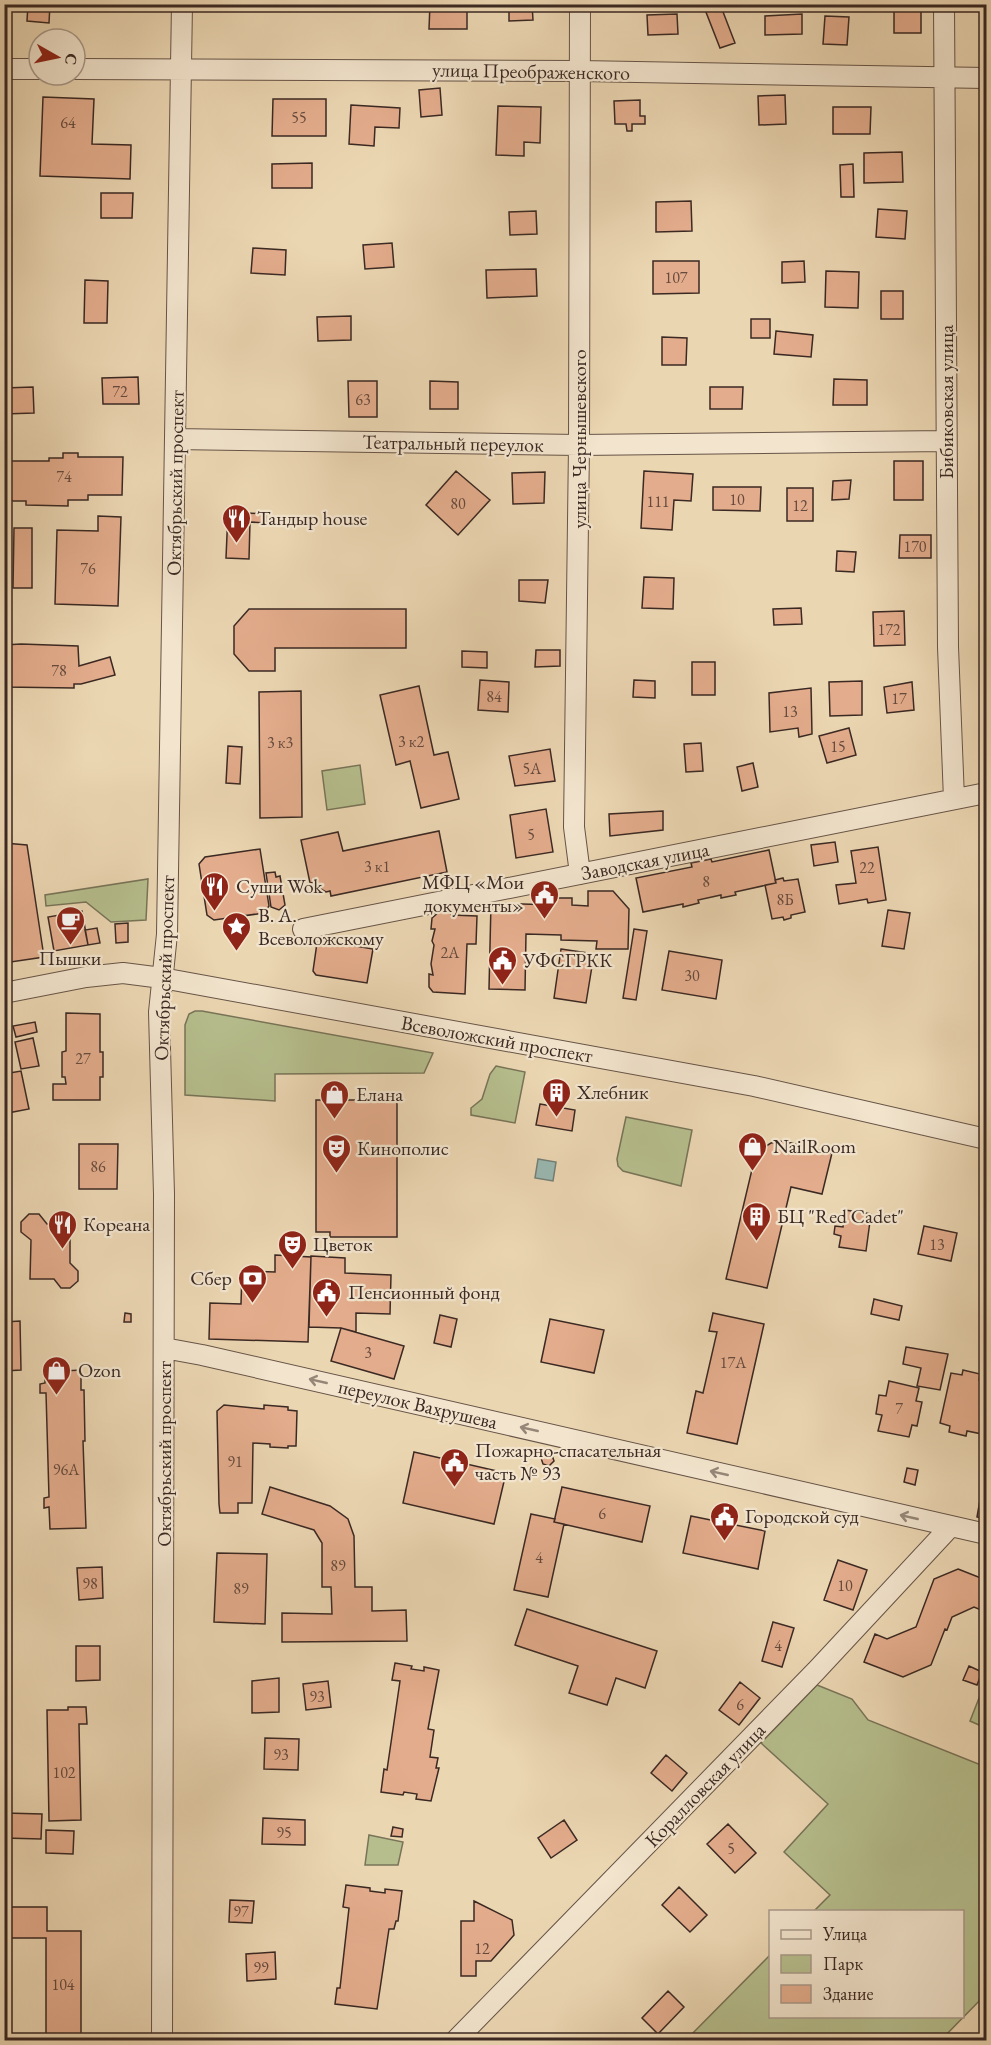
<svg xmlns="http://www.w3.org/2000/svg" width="991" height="2045" font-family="'EB Garamond',serif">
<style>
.green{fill:#b6be8d;stroke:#787458;stroke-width:1.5}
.water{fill:#99b8b1;stroke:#737f78;stroke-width:1.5}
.building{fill:#e3ac8c;stroke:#3b2923;stroke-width:1.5}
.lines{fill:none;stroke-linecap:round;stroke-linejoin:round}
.minor-casing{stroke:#675447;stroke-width:22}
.minor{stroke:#f2e4cd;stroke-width:20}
.oneway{stroke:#968678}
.labels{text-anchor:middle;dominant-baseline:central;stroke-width:4.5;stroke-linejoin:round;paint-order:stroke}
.number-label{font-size:16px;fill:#654a3d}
.street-label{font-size:20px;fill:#3b2923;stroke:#f2e4cd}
.poi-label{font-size:20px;fill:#3b2923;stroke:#f2e4cd;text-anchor:start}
</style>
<rect width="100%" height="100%" fill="#ebd6b2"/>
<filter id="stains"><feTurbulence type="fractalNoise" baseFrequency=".00333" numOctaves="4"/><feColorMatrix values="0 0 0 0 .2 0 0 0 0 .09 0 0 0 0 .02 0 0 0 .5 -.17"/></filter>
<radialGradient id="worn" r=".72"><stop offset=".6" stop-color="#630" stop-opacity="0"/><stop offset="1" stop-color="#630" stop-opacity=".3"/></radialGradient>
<!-- green -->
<path class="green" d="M360 765 365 804 327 810 322 771Z
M148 879 146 920 111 922 86 902 46 906 45 895Z
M195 1011H202L433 1053 424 1073 275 1074V1101L185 1095V1025L189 1014Z
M496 1066 525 1072 515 1123 471 1115V1108L482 1099 490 1074Z
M626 1117 692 1130 681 1186 623 1171 618 1166 617 1159Z
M817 1685 852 1699 868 1720 986 1767V1994L941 2040H686L770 1955V2016H962V1912L814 1911 830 1895 784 1852 828 1804 761 1743Z
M981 1693 986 1695V1728L970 1721Z
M369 1835 403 1842 398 1865H365Z"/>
<!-- water -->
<path class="water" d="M538 1159 556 1162 553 1181 535 1178Z"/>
<!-- building -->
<path class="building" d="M28 4H50L49 23 27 21Z
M430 4H467V29H429Z
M509 4H532L533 20 509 21Z
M710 4H720L735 43 720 48 704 7Z
M894 4H921V33H894Z
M677 14 678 34 648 35 647 15Z
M802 14V34L765 35V16Z
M825 16 849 17 847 45 823 44Z
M440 88 442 115 421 117 419 90Z
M785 95 786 124 759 125 758 96Z
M43 97 94 99 92 144 131 145 130 179 40 176Z
M273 99H326V136H272Z
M640 100V116H645V124H632V131H627L626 124H615L614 101Z
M351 105 400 108 399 128 375 127 374 146 349 144Z
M498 106 541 107 540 143 524 142V156L496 155Z
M833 107H871L870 134H833Z
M902 152 903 182 864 183V153Z
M312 163V188H272V164Z
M853 164 854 197H841L840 165Z
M101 193H133L132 218H101Z
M691 201 692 231 656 232V202Z
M878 209 907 211 905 239 876 237Z
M536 211 537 234 510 235 509 212Z
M392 243 394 267 365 269 363 245Z
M253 248 286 250 285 275 251 273Z
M653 261H699V293L653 294Z
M804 261 805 282 782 283V262Z
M536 269 537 296 487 298 486 270Z
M826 271 859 272 858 308 825 307Z
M85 280 108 281 107 323H84Z
M881 291H903V319H881Z
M351 316V340L318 341 317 317Z
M751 319H770V338H751Z
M776 331 813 335 811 357 774 354Z
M662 337 687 338 686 365H662Z
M138 377 139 404H103L102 378Z
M834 379 867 380V405H833Z
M348 381H377V417H349Z
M430 381 458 382V409H430Z
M33 387 34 413 4 414V388Z
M710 387H743L742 409H710Z
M63 453H78V457H123L122 495H88V500H68V506L26 505V501H13L6 495 4 461H49V458H63Z
M894 461H923V500H894Z
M456 471 490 500 458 535 426 505Z
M644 471 693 474 691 501 674 500 672 530 641 528Z
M545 472 544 503 513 504 512 473Z
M851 480 849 499 832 500 833 481Z
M713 487H761L760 511 713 510Z
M787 488H813V521H787Z
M228 512 266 514V523L250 522 249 559 226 558Z
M98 516 121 517 118 606 55 604 57 530 98 531Z
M14 528H32V588H13Z
M900 535H931V558H899Z
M837 551 856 552 854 572 836 571Z
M644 577 674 578 673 609 642 608Z
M519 580H548L545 603 519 601Z
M801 608 802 624 774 625 773 609Z
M249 609H406V648H275V671H249L234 654V626Z
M904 611 905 645 874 646 873 612Z
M21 644 78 646 79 666 110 657 115 675 81 684H74V688L4 687V645Z
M536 650H560V666L535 667Z
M462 651 487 652V668L462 667Z
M692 662H715V695H692Z
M480 680 509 682 508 712 478 710Z
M634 680 655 681V698L633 697Z
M862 681V715L830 716 829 682Z
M912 682 914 710 887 713 884 687Z
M419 686 434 755 448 752 459 799 421 808 410 761 396 765 380 695Z
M811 688 812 734 799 737 798 728 770 732 769 693Z
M301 691 302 817 260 818 259 692Z
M849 728 856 755 827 763 819 736Z
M701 743 703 771 686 772 684 744Z
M228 746 242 747 240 784 226 783Z
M550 749 555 781 515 786 509 756Z
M753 763 758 787 742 791 737 767Z
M546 809 553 852 516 858 510 815Z
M663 811V830L610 836 609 814Z
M439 831 447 872 331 896 330 891 326 892 317 887 316 882 310 883 301 840 338 832 343 851Z
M835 842 838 862 814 866 811 845Z
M4 843 27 845 44 957 4 963Z
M878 847 886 900 868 903 867 899 839 904 836 885 856 883 851 851Z
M260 849 269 906 264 913 214 920 207 915 199 864 205 857Z
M769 850 776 883 735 892 736 895 721 898V895L698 900 699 903 683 907V904L643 912 636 878 692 867 691 863 711 859 712 862Z
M275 872 276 877 280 876 285 905 279 910 271 907 266 873Z
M783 878 784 881 798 879 805 912 791 915V918L784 920 783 917 772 919 765 885 776 883 775 880Z
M588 891H613L629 909 628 949H596L597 941 561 940V935L526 934 525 990 489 989 491 903 552 905V898H572V905L588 906Z
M450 910 451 915 477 916 476 944H467L465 994 433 992 429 987V974L433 975 431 964 434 945 432 941 435 929H431L432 918 439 912Z
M888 910 910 913 904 949 882 946Z
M82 911 88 945 54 951 48 917Z
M128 923V942L116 943 115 924Z
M97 928 100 943 88 945 85 930Z
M634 929 647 931 636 1000 623 998Z
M321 940 373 949 367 983 316 975 313 971 317 943Z
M561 949 594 954 586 1003 554 998Z
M669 951 722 960 716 999 662 990Z
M66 1013 100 1014V1052H103V1077H100V1100H53V1084H66L65 1077H62V1052L66 1051Z
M35 1022 37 1032 16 1037 13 1026Z
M33 1038 39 1066 21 1069 15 1042Z
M21 1071 29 1109 8 1113 4 1124V1074Z
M316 1100H397V1237H330V1232H316Z
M540 1104 575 1110 572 1131 536 1125Z
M783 1141 832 1153 822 1194 791 1187 767 1288 726 1279 754 1161 760 1150 771 1143Z
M79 1144H118L117 1189H79Z
M845 1210 871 1214 866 1251 839 1247 841 1236 834 1234 835 1226 843 1227Z
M29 1214H39L47 1224H70V1263L78 1271V1281L70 1288H61L54 1279H30L31 1240 21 1232V1222Z
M924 1226 957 1233 951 1261 918 1254Z
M275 1255 311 1257 308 1342 209 1339 210 1303 241 1304 242 1271 275 1272Z
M311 1256 345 1258V1273L391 1275 390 1314 356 1313V1332L341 1328 309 1327Z
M874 1299 902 1306 899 1320 871 1314Z
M125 1313 131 1314V1322H124Z
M713 1313 764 1324 737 1444 687 1433 696 1391 703 1393 717 1332 709 1331Z
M440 1315 457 1319 451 1347 434 1343Z
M550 1319 604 1330 594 1373 541 1362Z
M20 1321 21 1370 4 1371V1322Z
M341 1328 404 1346 394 1379 331 1361Z
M906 1347 948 1354 940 1390 917 1386 921 1368 903 1364Z
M81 1370V1390H84L85 1441H83L86 1528 50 1529 49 1507 44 1508V1498L49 1497 46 1393H40V1384L45 1383V1372Z
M963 1370 980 1374 979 1380 986 1382V1429L983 1428 982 1434 967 1431 966 1436 949 1432 950 1426 940 1423 951 1373 962 1375Z
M889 1381 919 1388 916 1401 922 1402 917 1426 912 1425 909 1437 878 1431 882 1415 876 1414 879 1395 886 1396Z
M224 1405 264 1409V1405L288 1407V1410L297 1411 296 1446H288V1448L270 1447V1444L253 1443 252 1503H238V1513H220L219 1504 217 1411Z
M414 1452 506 1473 494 1524 403 1503Z
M546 1453 552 1455 554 1461 549 1466 543 1464 541 1458Z
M907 1468 918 1470 915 1485 904 1482Z
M270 1487 330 1506 348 1519 354 1536 355 1587H372V1611L406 1610 407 1641 282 1642V1613L332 1614 331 1587H322V1543L314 1530 262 1514Z
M562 1487 650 1506 642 1542 554 1522Z
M4 1500H9L8 1529H4Z
M980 1500 986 1501V1519L977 1517Z
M531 1514 555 1519 554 1522 564 1524 548 1597 514 1590Z
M691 1516 765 1531 758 1569 683 1553Z
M217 1553 267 1554 265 1624 214 1622Z
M838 1560 867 1570 853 1610 824 1600Z
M102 1567 103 1598 79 1600 77 1568Z
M958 1569 986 1580V1612L974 1607 952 1617 947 1630 945 1629 931 1665 903 1677 864 1662 875 1634 887 1639 916 1627 934 1579Z
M527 1609 657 1651 645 1688 616 1678 607 1705 569 1693 578 1666 515 1645Z
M773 1622 794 1628 782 1667 762 1661Z
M76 1646H100V1680L76 1681Z
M395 1663 412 1666 411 1669 424 1671V1667L439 1670 428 1729 434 1730 430 1757 438 1758 436 1768H439L431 1801 416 1799 417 1794 404 1792 403 1795 381 1792 384 1769 387 1770 400 1681 392 1680Z
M969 1666 982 1672 977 1685 963 1680Z
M279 1678V1712L252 1713V1681Z
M328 1681 331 1707 306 1710 303 1684Z
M740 1682 760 1698 739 1725 719 1710Z
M68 1707H86L87 1724H79L81 1820 49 1821 47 1710H68Z
M265 1738 299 1739 298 1770 264 1769Z
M666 1755 687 1773 672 1791 651 1773Z
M4 1813 42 1814 41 1839 4 1838Z
M263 1818 305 1820V1845L262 1844Z
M564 1820 577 1840 551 1858 538 1838Z
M728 1824 756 1853 735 1873 707 1844Z
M393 1827 403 1829 402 1837 391 1836Z
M46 1830 74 1831 73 1854 46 1853Z
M346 1885 370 1888V1891L385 1893V1889L402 1891 398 1921H396L394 1929H389L377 2009 335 2004 337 1988H340L349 1908 343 1907Z
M679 1887 707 1915 690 1932 662 1905Z
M230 1900 254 1901 252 1923 229 1922Z
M474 1901 512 1920 514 1935 491 1961H476V1976H461V1921H474Z
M4 1907H47V1931H81V2040H46V1938H4Z
M275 1952 276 1979 247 1981 246 1954Z
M668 1991 684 2007 658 2034 642 2018Z"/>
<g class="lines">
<defs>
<path id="minor" d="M944 4 948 647 954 799
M4 69H39
M75 69 580 71 986 78
M175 439 579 445 946 441
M580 874 574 827 579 445 580 4
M303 929 986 793
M4 993 86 977 123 973 162 978 754 1086 986 1139
M164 1348 202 1355 986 1534
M162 2040 164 1194 159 1012 167 934 182 4
M456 2040 816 1671 951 1526"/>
</defs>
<!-- minor casing -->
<use href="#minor" class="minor-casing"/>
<!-- minor -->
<use href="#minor" class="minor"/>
</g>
<!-- one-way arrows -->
<defs><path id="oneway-shaft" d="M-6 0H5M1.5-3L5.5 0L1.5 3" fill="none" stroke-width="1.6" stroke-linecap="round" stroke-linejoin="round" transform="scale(1.5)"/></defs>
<g class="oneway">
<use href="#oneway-shaft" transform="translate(318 1381) rotate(-167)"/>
<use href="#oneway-shaft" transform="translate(529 1429) rotate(-167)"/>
<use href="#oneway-shaft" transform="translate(719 1473) rotate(-167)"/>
<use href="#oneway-shaft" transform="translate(909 1517) rotate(-167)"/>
</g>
<!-- icons -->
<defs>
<symbol id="restaurant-pin" viewBox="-11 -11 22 30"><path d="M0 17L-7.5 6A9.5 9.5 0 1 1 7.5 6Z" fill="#8f2418" stroke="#f2e4cd"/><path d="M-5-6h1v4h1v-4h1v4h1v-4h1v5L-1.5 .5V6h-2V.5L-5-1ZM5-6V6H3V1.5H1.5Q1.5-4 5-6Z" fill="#fff"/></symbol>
<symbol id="civic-pin" viewBox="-11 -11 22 30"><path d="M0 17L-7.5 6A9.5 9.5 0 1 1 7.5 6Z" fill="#8f2418" stroke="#f2e4cd"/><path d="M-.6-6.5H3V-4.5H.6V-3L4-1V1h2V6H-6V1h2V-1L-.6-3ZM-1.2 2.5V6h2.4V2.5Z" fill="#fff"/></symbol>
<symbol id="cafe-pin" viewBox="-11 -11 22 30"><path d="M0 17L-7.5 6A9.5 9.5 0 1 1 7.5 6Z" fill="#8f2418" stroke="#f2e4cd"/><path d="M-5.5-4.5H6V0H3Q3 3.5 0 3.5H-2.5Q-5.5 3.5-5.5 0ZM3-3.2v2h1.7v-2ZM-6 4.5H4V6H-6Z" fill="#fff"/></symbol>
<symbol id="sight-pin" viewBox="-11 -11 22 30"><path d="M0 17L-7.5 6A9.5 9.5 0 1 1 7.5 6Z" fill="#8f2418" stroke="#f2e4cd"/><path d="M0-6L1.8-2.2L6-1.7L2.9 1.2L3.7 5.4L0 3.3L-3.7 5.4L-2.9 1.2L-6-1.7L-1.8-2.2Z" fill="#fff"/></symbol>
<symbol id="building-pin" viewBox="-11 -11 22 30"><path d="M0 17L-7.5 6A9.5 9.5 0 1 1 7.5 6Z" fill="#8f2418" stroke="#f2e4cd"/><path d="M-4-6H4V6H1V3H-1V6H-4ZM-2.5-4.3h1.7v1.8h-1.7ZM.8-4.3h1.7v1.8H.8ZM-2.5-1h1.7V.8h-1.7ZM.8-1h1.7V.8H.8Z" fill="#fff"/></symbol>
<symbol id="shop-pin" viewBox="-11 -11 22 30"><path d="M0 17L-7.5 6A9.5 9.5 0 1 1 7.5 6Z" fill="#8f2418" stroke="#f2e4cd"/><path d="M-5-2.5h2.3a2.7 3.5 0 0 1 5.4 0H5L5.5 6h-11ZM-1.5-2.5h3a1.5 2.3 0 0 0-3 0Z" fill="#fff"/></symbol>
<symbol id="theatre-pin" viewBox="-11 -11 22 30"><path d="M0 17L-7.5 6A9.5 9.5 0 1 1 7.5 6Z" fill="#8f2418" stroke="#f2e4cd"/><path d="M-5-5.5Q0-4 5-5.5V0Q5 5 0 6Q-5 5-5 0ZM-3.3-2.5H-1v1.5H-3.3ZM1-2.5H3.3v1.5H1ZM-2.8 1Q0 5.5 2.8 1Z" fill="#fff"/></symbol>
<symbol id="bank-pin" viewBox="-11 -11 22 30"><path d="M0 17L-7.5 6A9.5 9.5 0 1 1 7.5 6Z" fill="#8f2418" stroke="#f2e4cd"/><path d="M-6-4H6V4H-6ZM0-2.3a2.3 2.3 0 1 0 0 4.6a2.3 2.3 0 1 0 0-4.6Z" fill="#fff"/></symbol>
</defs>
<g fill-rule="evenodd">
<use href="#restaurant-pin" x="220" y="502" width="33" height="45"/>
<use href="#restaurant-pin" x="198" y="870" width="33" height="45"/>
<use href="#civic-pin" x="528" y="878" width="33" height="45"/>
<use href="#cafe-pin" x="54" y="904" width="33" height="45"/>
<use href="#sight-pin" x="220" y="910" width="33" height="45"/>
<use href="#civic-pin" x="486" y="944" width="33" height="45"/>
<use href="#building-pin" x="540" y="1076" width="33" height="45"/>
<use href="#shop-pin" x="318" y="1078" width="33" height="45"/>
<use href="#shop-pin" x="736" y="1130" width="33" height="45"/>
<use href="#theatre-pin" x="320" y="1132" width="33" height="45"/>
<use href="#building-pin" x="740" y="1200" width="33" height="45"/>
<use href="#restaurant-pin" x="46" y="1208" width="33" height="45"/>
<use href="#theatre-pin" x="276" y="1228" width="33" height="45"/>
<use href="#bank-pin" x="236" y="1262" width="33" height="45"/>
<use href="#civic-pin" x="310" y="1276" width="33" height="45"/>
<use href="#shop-pin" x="40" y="1354" width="33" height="45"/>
<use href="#civic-pin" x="438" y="1446" width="33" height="45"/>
<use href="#civic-pin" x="708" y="1500" width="33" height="45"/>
</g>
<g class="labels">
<!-- number labels -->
<g class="number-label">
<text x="299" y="117">55</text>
<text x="68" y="122">64</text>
<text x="676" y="277">107</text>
<text x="120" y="391">72</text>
<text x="363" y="399">63</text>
<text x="64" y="476">74</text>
<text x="737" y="499">10</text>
<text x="658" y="501">111</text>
<text x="458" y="503">80</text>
<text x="800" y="505">12</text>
<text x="915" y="546">170</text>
<text x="88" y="568">76</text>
<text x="889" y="629">172</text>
<text x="59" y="670">78</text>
<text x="494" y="696">84</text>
<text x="899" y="698">17</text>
<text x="790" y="711">13</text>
<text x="411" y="741">3 к2</text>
<text x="280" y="742">3 к3</text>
<text x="838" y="746">15</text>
<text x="532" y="768">5А</text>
<text x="531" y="834">5</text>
<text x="377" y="866">3 к1</text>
<text x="867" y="867">22</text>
<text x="706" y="881">8</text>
<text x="785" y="899">8Б</text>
<text x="450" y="952">2А</text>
<text x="692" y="975">30</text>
<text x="83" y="1058">27</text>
<text x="98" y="1166">86</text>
<text x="937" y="1244">13</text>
<text x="368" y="1352">3</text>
<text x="733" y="1362">17А</text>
<text x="899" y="1408">7</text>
<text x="235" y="1461">91</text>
<text x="66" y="1469">96А</text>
<text x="602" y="1513">6</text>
<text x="539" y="1557">4</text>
<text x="338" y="1565">89</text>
<text x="90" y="1583">98</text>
<text x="845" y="1585">10</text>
<text x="241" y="1588">89</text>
<text x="778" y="1645">4</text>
<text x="317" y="1696">93</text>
<text x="740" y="1704">6</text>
<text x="281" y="1754">93</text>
<text x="64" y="1772">102</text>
<text x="284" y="1832">95</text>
<text x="731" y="1848">5</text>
<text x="241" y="1911">97</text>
<text x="482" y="1948">12</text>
<text x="261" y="1967">99</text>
<text x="63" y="1984">104</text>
</g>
<!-- street labels -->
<g class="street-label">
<text transform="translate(531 71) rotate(1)">улица Преображенского</text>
<text transform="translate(946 402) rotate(-90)">Бибиковская улица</text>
<text transform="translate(579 439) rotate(-90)">улица Чернышевского</text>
<text transform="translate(453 443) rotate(1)">Театральный переулок</text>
<text transform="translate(175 483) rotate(-89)">Октябрьский проспект</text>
<text transform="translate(645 861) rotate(-11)">Заводская улица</text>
<text transform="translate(164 968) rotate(-88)">Октябрьский проспект</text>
<text transform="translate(497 1039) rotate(10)">Всеволожский проспект</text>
<text transform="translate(418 1404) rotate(13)">переулок Вахрушева</text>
<text transform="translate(164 1454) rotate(-90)">Октябрьский проспект</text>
<text transform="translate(705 1785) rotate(-46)">Коралловская улица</text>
</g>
<!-- poi labels -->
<g class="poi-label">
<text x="257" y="518">Тандыр house</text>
<text x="524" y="882" text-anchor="end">МФЦ «Мои<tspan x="524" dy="23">документы»</tspan></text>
<text x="236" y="886">Суши Wok</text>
<text x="258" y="915">В. А.<tspan x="258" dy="23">Всеволожскому</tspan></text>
<text x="70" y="958" text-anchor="middle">Пышки</text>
<text x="523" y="960">УФСГРКК</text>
<text x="577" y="1092">Хлебник</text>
<text x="356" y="1094">Елана</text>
<text x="773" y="1146">NailRoom</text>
<text x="357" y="1148">Кинополис</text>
<text x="777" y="1216">БЦ "Red Cadet"</text>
<text x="83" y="1224">Кореана</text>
<text x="313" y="1244">Цветок</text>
<text x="232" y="1278" text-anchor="end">Сбер</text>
<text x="348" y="1292">Пенсионный фонд</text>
<text x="78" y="1370">Ozon</text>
<text x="475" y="1450">Пожарно-спасательная<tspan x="475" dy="23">часть № 93</tspan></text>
<text x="745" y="1516">Городской суд</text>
</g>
</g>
<!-- margin -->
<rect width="991" height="2045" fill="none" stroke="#ebd6b2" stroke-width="24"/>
<rect x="6" y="6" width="979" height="2033" fill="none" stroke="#3b2923" stroke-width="3"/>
<rect x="12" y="12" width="967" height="2021" fill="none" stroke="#3b2923" stroke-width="1.5"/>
<!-- legend -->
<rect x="769" y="1910" width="195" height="108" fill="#f2e4cd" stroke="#a99989" stroke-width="1.5"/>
<rect x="781" y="1930" width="30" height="9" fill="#f2e4cd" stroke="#a99989" stroke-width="1.5"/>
<text x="823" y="1940" font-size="18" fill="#3b2923">Улица</text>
<rect x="781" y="1955" width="30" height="18" fill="#b6be8d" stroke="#a99989" stroke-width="1.5"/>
<text x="823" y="1970" font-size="18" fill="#3b2923">Парк</text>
<rect x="781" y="1985" width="30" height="18" fill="#e3ac8c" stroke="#a99989" stroke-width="1.5"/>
<text x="823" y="2000" font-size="18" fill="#3b2923">Здание</text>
<!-- north arrow -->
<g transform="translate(57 57) rotate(99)"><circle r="28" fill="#f2e4cd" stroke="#a99989" stroke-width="1.5"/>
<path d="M0-4.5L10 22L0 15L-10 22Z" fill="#8f2418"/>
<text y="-9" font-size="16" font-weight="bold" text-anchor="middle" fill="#3b2923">С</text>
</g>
<rect width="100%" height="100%" filter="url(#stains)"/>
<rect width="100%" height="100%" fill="url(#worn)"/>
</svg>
